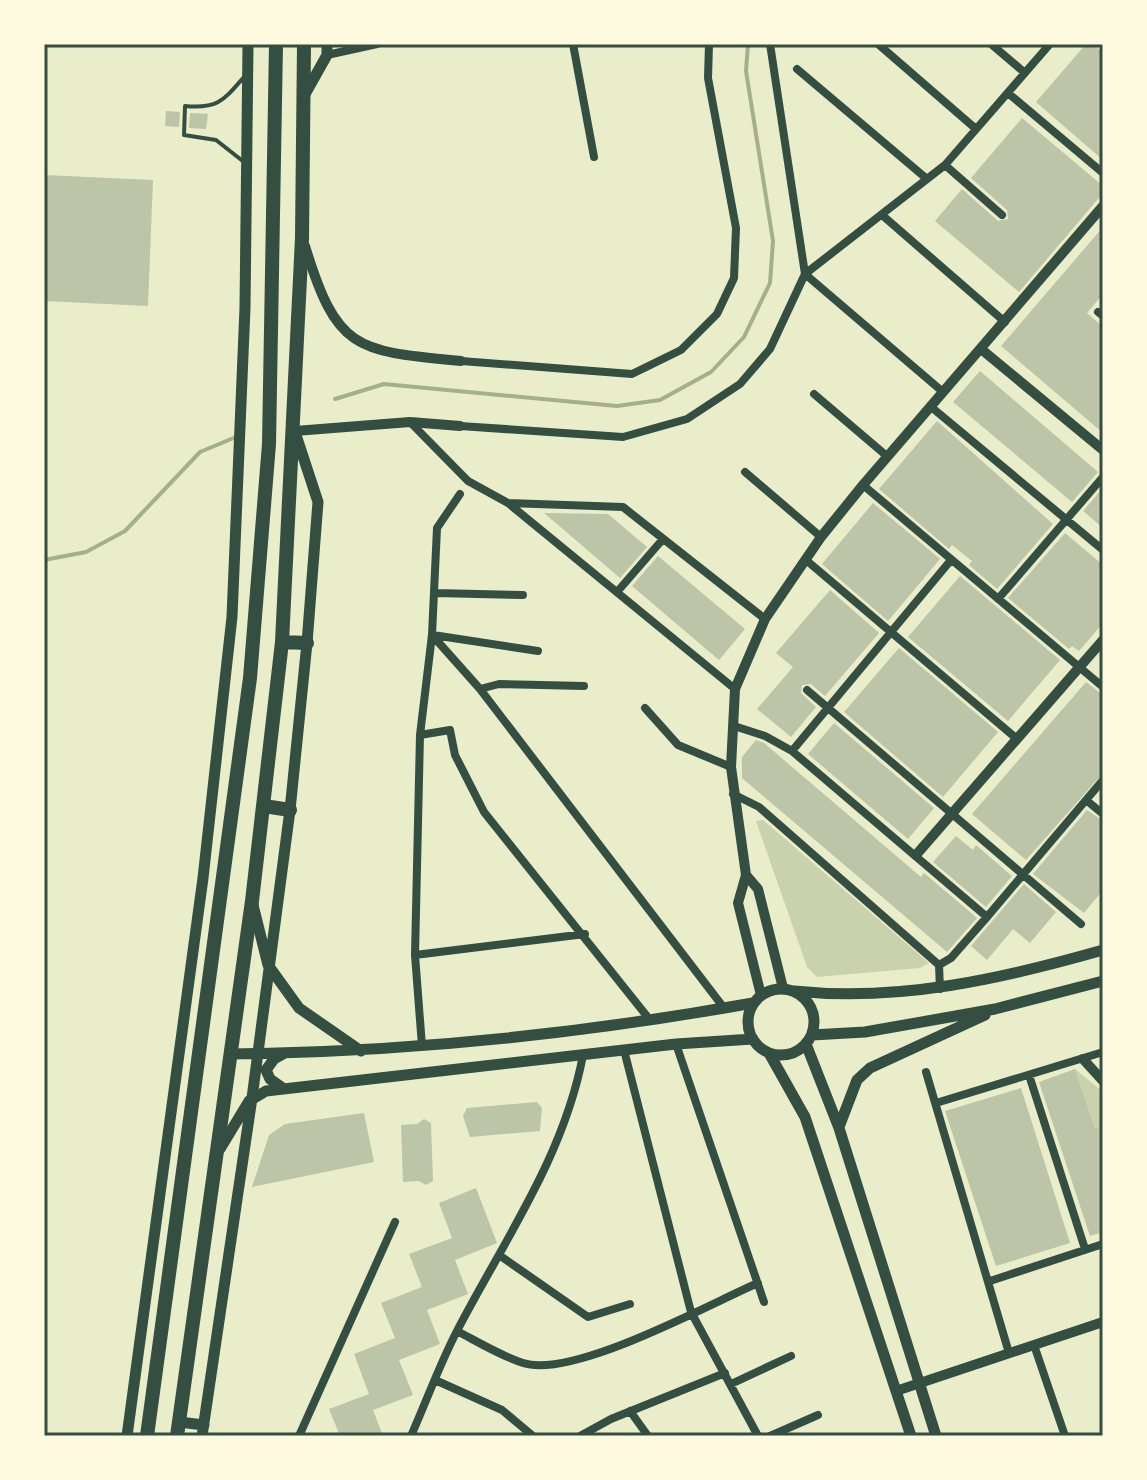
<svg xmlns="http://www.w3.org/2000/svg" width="1147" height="1480" font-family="Bitter,serif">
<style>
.green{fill:#cad2ad}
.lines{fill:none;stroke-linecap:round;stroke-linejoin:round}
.stream{stroke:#a3b18a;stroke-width:4}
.building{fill:#bcc5a7}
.service{stroke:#344e41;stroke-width:4}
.minor{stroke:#344e41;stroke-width:8}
.tertiary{stroke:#344e41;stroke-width:10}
.secondary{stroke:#344e41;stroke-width:11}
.trunk{stroke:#344e41;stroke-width:14}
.neatline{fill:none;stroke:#344e41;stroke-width:3}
</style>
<rect width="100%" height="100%" fill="#e9edc9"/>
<!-- green -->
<path class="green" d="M763 820 929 963 920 968 817 977 807 967 756 821Z
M1075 1069 1103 1092V1125L1095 1128Z"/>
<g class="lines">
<!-- stream -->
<path class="stream" d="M335 399 384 384 617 406 660 400 711 372 744 337 770 283 773 241 746 71 748 44
M44 560 86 552 125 531 200 452 236 437"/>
</g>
<!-- building -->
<path class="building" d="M1086 44H1093L1103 53V160L1036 102Z
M166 111 180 112 179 127 165 126Z
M190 113 208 114 206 129 189 128Z
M1022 118 1103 186V193L1019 292 935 221 962 189 998 221 1008 219 1007 210 971 178Z
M44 175 153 180 148 306 44 301Z
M1103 227V294L1087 313 1103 327V433L1001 346Z
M980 371 1098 472 1072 502 953 402Z
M937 421 1053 524 997 589 969 565 972 561 952 545 949 549 879 489Z
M1103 488V528L1083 511Z
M873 503 940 559 888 621 822 564Z
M544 513 608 514 647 547 620 578Z
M1065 533 1103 565V623L1079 651 1072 646 1069 649 1008 598Z
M658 556 745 629 719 660 632 586Z
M960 576 1060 660 1008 721 908 637Z
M830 590 879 633 825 696 811 684 802 685 801 693 816 707 791 737 757 709 793 667 776 653Z
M899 648 998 732 943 797 844 712Z
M1086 682 1103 695V773L1026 860 972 814Z
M834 723 934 808 908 839 808 754Z
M756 740 764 743 921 877 924 873 977 918 947 952 742 778V757Z
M1087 810 1103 821V890L1084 913 1033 874Z
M956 836 973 850 976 845 1012 876 986 907 933 862Z
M1024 884 1056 912 1030 943 1013 929 987 960 971 946Z
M1075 1069 1095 1128 1103 1125V1232L1090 1236 1039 1082Z
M1021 1088 1070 1243 996 1266 945 1111Z
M537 1102 542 1108 540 1131 470 1137 463 1116 467 1108Z
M364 1113 374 1162 252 1187 269 1135 285 1124Z
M424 1119 431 1123 433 1181 426 1185 419 1181 403 1182 401 1125 417 1124Z
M476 1188 497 1243 455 1260 468 1294 427 1310 440 1344 399 1360 413 1395 373 1410 383 1436H340L329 1409 369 1394 354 1354 395 1338 381 1303 422 1287 409 1254 452 1238 439 1203Z"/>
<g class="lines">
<!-- service -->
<path class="service" d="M244 162 216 140 184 135 185 106C218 109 223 101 244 77"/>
<!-- minor -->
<path class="minor" d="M573 44 594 157
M878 44 976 129
M991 44 1025 73
M327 55 377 44
M797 69 927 179
M1008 93 1103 173
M945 165 1002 215
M882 215 1005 322
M1098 312 1103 316
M461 361 632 374 681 350 717 314 734 278 736 228 708 78 709 44
M943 392 805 274 945 165 1050 44
M814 394 888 457
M930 406 1103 550
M410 422 468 481 508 503 735 689
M460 426 623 437 687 419 740 384 770 349 805 274 770 44
M745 472 821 537
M863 485 1103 687
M508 503 623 507 765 619
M806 560 1017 739
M617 592 663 539
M435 593 523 595
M998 599 1103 477
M432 635 480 689 724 1008
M433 635 538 651
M480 689 499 684 584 686
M807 690 1081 924
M645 708 678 745 731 767
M734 726 765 736 792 751 987 917
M420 735 450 730 455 755 484 812 650 1020
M792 751 951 560
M733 794 759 807 939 965 940 989
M1086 800 1103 814
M415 955 585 934
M939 965 951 958 987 917 1103 780
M676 1044 764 1302
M422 1046 415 955 420 735 432 635 437 528 460 494
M624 1050 691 1312 758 1436
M926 1072 1009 1353
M1029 1075 1085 1249
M936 1103 1103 1052
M499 1255 588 1317 630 1304
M990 1281 1103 1244
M457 1331C478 1342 501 1356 523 1363 573 1379 707 1305 758 1283
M1034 1345 1065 1436
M435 1380 502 1410 533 1436
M731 1384 791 1356
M630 1411 648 1436
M299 1436 395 1222
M411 1436C427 1400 440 1363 458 1329 505 1239 564 1156 583 1055
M580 1436 611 1419 725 1373
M770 1436 818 1415"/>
<!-- tertiary -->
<path class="tertiary" d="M305 246C337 351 356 351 461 361
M981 349 1103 450
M295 431 410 422 460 426
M916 855 1103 640
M746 875 758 889 783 988
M761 995 738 903 746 875 731 767 735 689 765 619 821 537 863 485 1103 206
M1083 1059 1103 1081
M896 1391 1103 1322"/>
<!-- secondary -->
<path class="secondary" d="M304 96 327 55V44
M253 905 268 965 299 1008 361 1051
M748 1022a33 33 0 1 1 66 0a33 33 0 1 1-66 0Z
M794 991C900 1002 1001 979 1103 950
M812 1035 865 1032 995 1009 1103 981
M806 1044 839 1128 936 1436
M769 1053 805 1117 911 1436
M230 1054C405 1052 581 1034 753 1003
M284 1089 270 1079 266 1070 274 1059 285 1053
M839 1127 857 1080 870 1068 985 1015
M220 1149 249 1101 266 1091 676 1044 753 1039
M179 1422 204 1425
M127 1436 203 878 232 617 245 308 248 44
M202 1436 252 1098 290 810 307 643 318 502 295 432"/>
<!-- trunk -->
<path class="trunk" d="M282 642 307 643
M264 806 290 810
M147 1436 250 678 269 444 276 44
M177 1436 252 901 282 642 302 238 304 44"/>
</g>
<!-- border -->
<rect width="1147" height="1480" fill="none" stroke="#fefae0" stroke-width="92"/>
<rect x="46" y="46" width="1055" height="1388" class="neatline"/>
</svg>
